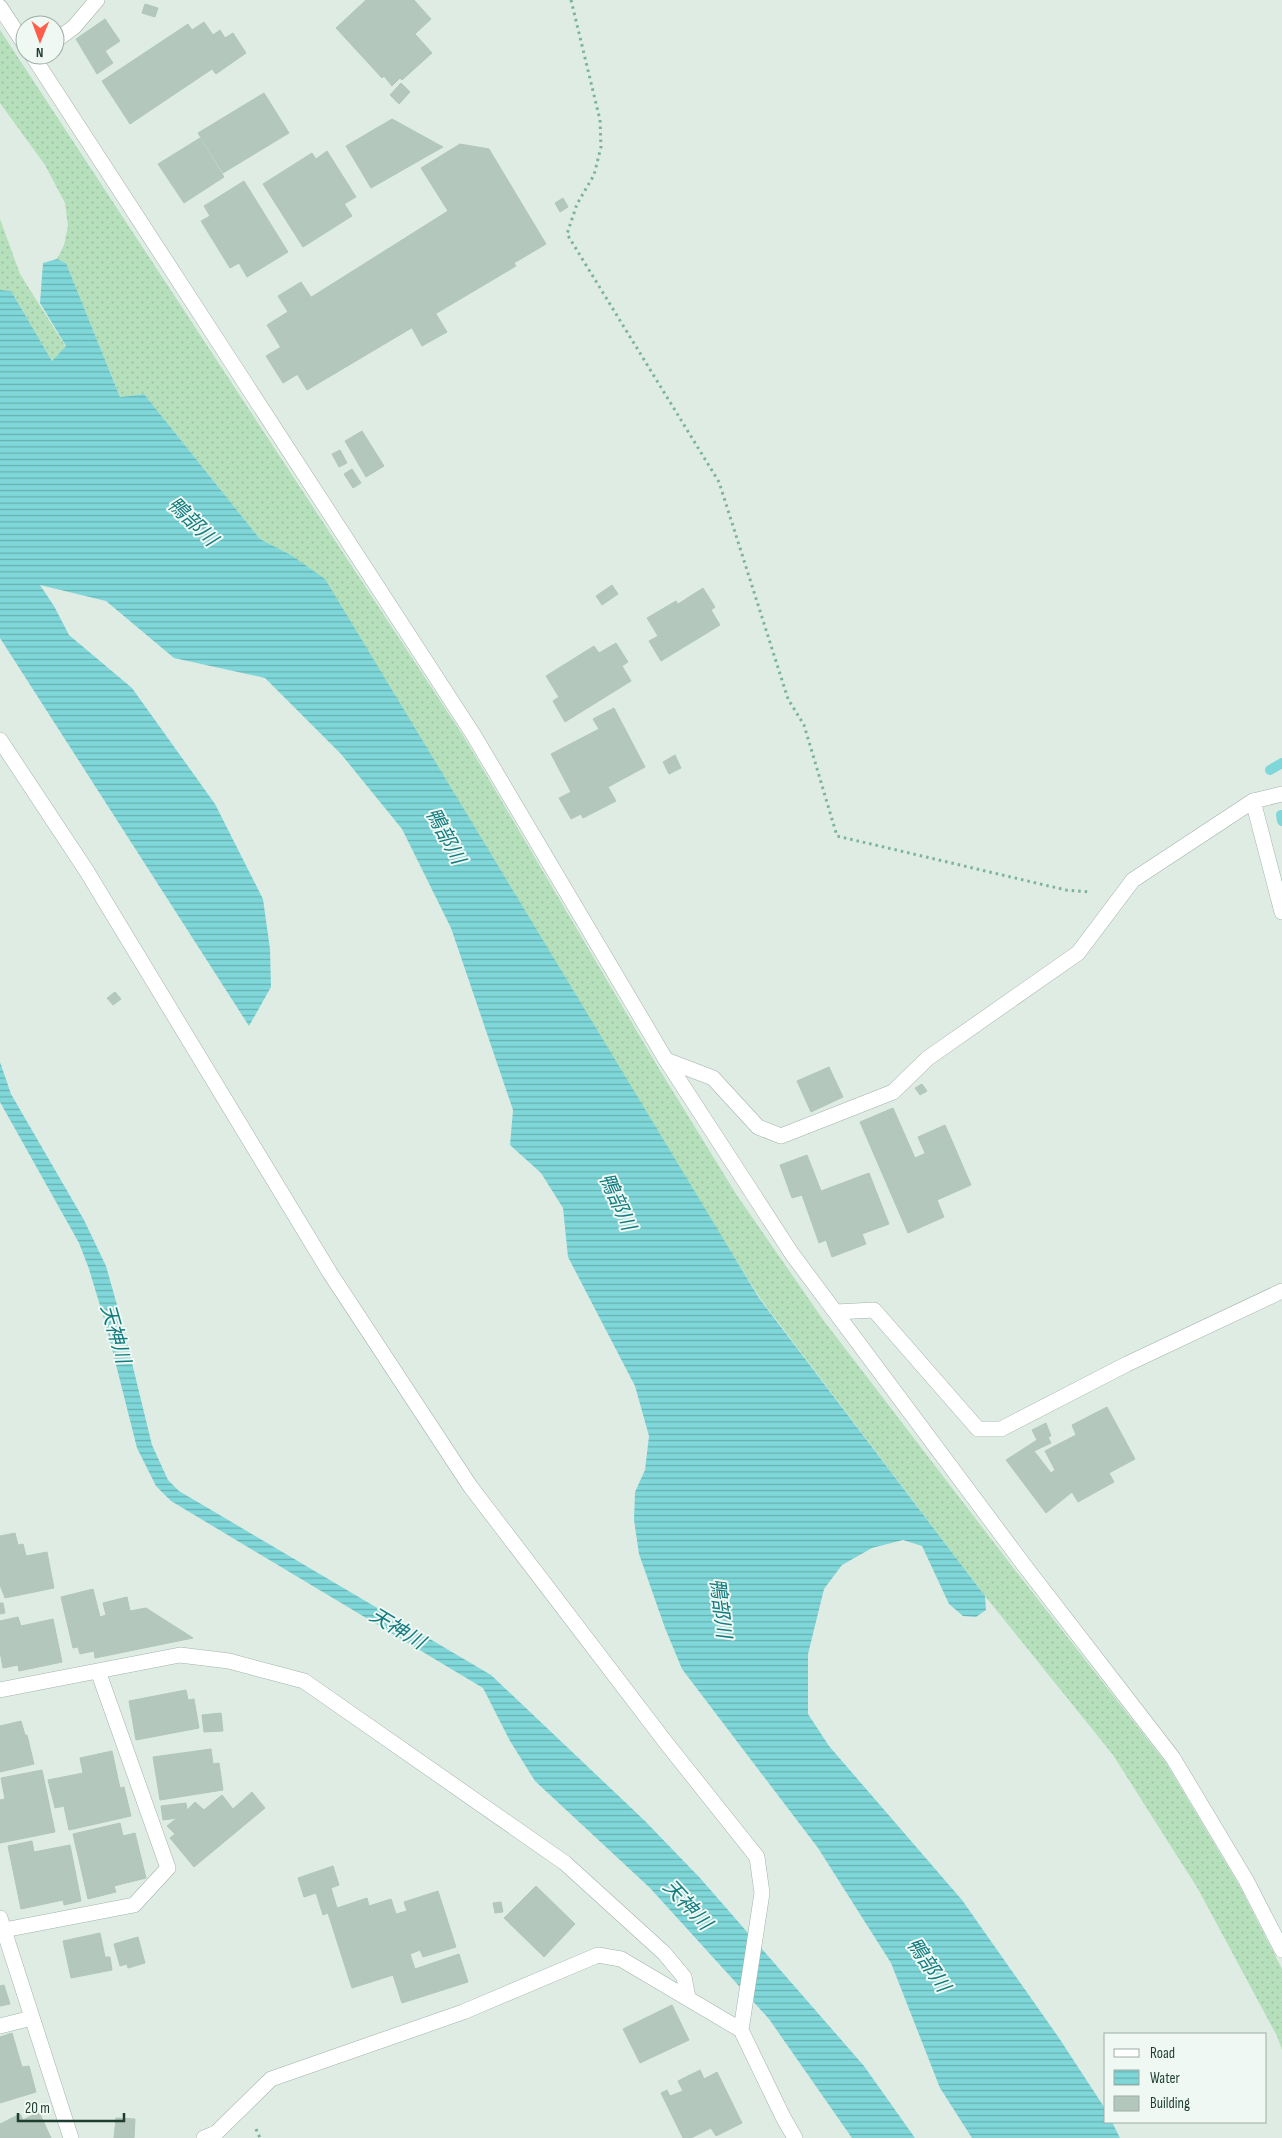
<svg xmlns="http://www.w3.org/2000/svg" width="1282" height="2138" font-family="'Sofia Sans Condensed','Noto Sans JP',sans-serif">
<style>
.grass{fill:url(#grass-dots)}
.water{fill:url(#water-rules)}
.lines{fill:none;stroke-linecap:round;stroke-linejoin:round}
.stream{stroke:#80d7d9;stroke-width:10}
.building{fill:#b4c7bd;stroke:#b1c7bb}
.lane-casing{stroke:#a1b4ab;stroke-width:16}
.street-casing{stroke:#a1b4ab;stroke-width:16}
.path{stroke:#7bb49b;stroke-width:3;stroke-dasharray:2.5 4;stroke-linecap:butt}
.lane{stroke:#fff;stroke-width:15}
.street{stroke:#fff;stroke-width:15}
.labels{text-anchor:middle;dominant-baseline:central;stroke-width:4;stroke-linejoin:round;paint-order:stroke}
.water-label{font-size:20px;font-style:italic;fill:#117d81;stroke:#f0f8f3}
</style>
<defs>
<pattern id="grass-dots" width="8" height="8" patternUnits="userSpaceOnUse" patternTransform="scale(1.25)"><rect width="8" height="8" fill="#b5e0bb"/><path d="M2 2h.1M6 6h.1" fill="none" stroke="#9bc1a1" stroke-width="1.8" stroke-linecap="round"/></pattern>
<pattern id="water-rules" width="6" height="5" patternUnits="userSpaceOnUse" patternTransform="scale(1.25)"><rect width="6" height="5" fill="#80d7d9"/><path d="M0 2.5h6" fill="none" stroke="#68b0b1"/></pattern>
</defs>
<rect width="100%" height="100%" fill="#dfece4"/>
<!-- grass -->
<path class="grass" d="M0 30 464 737 658 1067 736 1194 824 1321 1015 1570 1166 1763 1239 1885 1282 1969V2050L1277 2036 1198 1889 1113 1755 985 1596 760 1298 291 555 260 539 144 394 120 397 66 263 57 259 64 245 68 226 65 203 45 165 0 103Z
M0 219 20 274 66 347 52 361 11 291 0 290Z"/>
<!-- water -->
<path class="water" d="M57 259 66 263 120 397 144 394 260 539 291 555 325 579 759 1298 985 1596 986 1610 976 1617 963 1616 949 1604 922 1546 903 1540 872 1548 842 1565 824 1589 808 1654V1714L829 1746 962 1900 1059 2038 1106 2110V2122H1112L1120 2138H972L940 2088 891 1963 818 1848 682 1669 665 1628 639 1554 634 1520 635 1492 645 1470 649 1436 635 1386 568 1257 563 1208 541 1173 510 1145 513 1110 451 928 402 829 341 754 265 678 174 658 106 601 40 585 54 606 69 635 132 688 215 804 263 899 270 949 271 987 249 1026 0 638V290L11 291 52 361 66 346 40 303 43 263Z
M0 1062 11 1094 84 1220 106 1266 123 1326 152 1445 168 1480 179 1491 491 1675 645 1821 700 1878 864 2066 915 2138H852L769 2019 650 1888 535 1781 510 1741 483 1688 171 1501 156 1486 137 1448 107 1329 89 1269 79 1243 0 1102Z"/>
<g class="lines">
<!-- stream -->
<path class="stream" d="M1270 770 1282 763
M1281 815 1282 821"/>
</g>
<!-- building -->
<path class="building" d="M366 0H414L431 19 415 34 432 53 402 80 400 78 392 86 384 76 382 78 336 28Z
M145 4 158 8 155 17 142 13Z
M105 19 120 41 105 51 113 63 97 74 76 39Z
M204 22 213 35 220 30 225 38 233 33 246 53 216 74 212 69 130 124 102 81 188 24 192 30Z
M401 83 410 92 399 104 390 95Z
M264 93 289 133 223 173 198 133Z
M392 119 443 147 371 188 346 146Z
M200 138 224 177 184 203 158 164Z
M460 144 489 149 546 244 514 263 516 266 307 390 267 325 448 211 421 168Z
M327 151 356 197 344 204 316 159Z
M312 153 352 216 303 247 263 184Z
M244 181 288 252 247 277 239 263 230 268 201 221 210 216 204 206Z
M563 198 568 207 560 212 555 203Z
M301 282 311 297 288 312 278 296Z
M436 314 447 332 422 346 412 328Z
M281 347 298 374 283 383 266 356Z
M362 431 384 466 366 477 345 441Z
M340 450 347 463 339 467 332 454Z
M352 469 361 483 353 488 344 474Z
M612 585 618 594 602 605 596 596Z
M703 588 715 607 711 610 720 625 661 661 649 641 658 636 647 618 676 601 678 604Z
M616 643 628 662 622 666 631 681 565 722 553 701 559 697 546 676 594 646 599 653Z
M614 708 645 767 608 787 616 801 583 818 581 814 571 819 559 798 571 792 551 754 599 729 593 719Z
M675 755 681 768 669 774 663 762Z
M115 992 121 999 113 1005 107 998Z
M829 1067 843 1097 811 1112 797 1081Z
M922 1084 927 1091 920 1095 915 1088Z
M893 1108 915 1158 952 1141 971 1185 937 1200 944 1217 908 1233 860 1122Z
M945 1125 952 1141 925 1153 918 1137Z
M807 1155 821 1191 869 1173 889 1224 862 1234 866 1244 832 1257 826 1240 819 1243 802 1195 792 1198 780 1165Z
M1107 1407 1135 1459 1109 1473 1114 1482 1078 1502 1072 1492 1046 1513 1006 1460 1037 1440 1032 1430 1046 1423 1051 1436 1048 1437 1051 1443 1034 1451 1051 1473 1055 1470 1045 1451 1076 1435 1072 1425Z
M15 1533 18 1545 23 1544 26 1556 47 1552 54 1588 5 1598 0 1585V1536Z
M93 1589 100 1617 106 1615 103 1603 127 1597 130 1611 146 1608 193 1638 95 1658 94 1651 80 1654 78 1647 73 1648 61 1597Z
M0 1603H3L5 1613 0 1614Z
M18 1617 21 1626 53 1619 62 1662 19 1671 18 1665 3 1668 0 1651V1621Z
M186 1690 188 1700 194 1699 199 1728 136 1740 129 1701Z
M221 1713 223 1731 204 1732 202 1715Z
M21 1721 25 1735H27L34 1764 0 1772V1726Z
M211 1749 213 1764 219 1763 223 1790 160 1800 153 1757Z
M112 1751 120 1788 124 1787 131 1816 69 1830 64 1806 55 1808 48 1780 83 1773 80 1758Z
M42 1770 55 1832 0 1843V1800L5 1799 1 1778Z
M252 1792 265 1808 194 1867 170 1838 222 1795 233 1809Z
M195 1802 204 1810 175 1834 167 1826 177 1818 163 1820 161 1806 186 1803 187 1810Z
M120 1823 123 1836 135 1833 146 1878 114 1886 116 1892 88 1899 73 1834Z
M32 1841 34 1852 70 1845 81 1901 64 1905 63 1900 21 1909 8 1846Z
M333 1866 339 1885 331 1888 337 1908 367 1898 369 1906 391 1899 396 1914 407 1911 404 1902 438 1891 456 1947 423 1957 420 1950 410 1954 415 1969 459 1954 468 1982 402 2003 393 1975 352 1988 328 1913 323 1915 316 1893 304 1897 298 1878Z
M536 1886 575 1924 544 1957 504 1918Z
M501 1902 503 1912 495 1913 493 1903Z
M100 1933 105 1957H110L112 1970 71 1978 63 1941Z
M138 1937 145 1963 128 1968 127 1964 120 1966 114 1944Z
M4 1985 10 2004 0 2006V1986Z
M672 2005 689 2040 640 2063 623 2029Z
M12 2033 22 2067 29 2066 36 2092 0 2103V2037Z
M700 2070 704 2079 717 2072 742 2123 716 2136 711 2128 691 2138H683L661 2093 667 2090 670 2096 683 2091 678 2081Z
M39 2112 51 2138H0V2124L20 2114 23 2120Z
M116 2118 135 2119 134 2138H114Z"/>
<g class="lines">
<defs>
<path id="lane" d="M666 1060 713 1078 758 1127 781 1136 893 1092 928 1058 1078 953 1133 880 1253 801
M836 1312 874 1310 978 1429H1001L1127 1364 1282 1291"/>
<path id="street" d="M0 7 25 45
M55 41 74 27 97 0
M32 55 473 734 666 1060 792 1254 1024 1565 1173 1758 1246 1880 1282 1950
M0 740 86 870 330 1273 470 1486 667 1744 757 1857 762 1893 741 2030 783 2117 795 2138
M1282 794 1253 801 1282 912
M0 1690 180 1655 229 1661 304 1681 565 1863 664 1953 684 1977 688 1998
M0 1918 71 2138
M4 1930 134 1905 168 1868 98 1671
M0 2026 32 2018
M204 2138 216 2133 271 2079 463 2012 598 1955 621 1959 741 2030"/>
</defs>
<!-- lane casing -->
<use href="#lane" class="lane-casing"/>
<!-- street casing -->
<use href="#street" class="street-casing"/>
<!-- path -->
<path class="path" d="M571 0 600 120 601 147 594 175 577 204 567 234 719 482 788 699 804 725 837 836 1066 890 1090 892
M256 2129 260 2138"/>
<!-- lane -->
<use href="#lane" class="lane"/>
<!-- street -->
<use href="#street" class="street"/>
</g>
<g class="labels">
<!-- water labels -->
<g class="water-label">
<text transform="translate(192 522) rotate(44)">鴨部川</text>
<text transform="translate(445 836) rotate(62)">鴨部川</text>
<text transform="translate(617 1202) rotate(66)">鴨部川</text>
<text transform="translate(115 1334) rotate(74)">天神川</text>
<text transform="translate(720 1608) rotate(83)">鴨部川</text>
<text transform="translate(397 1629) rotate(31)">天神川</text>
<text transform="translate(687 1905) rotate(47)">天神川</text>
<text transform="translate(928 1965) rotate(56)">鴨部川</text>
</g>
</g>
<!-- legend -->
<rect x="1104" y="2033" width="162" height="90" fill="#f0f8f3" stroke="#9caea5"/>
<rect x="1114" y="2049" width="25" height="8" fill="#ffffff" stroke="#9caea5"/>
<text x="1150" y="2058" font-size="15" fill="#1e3e31">Road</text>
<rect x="1114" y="2070" width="25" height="15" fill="url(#water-rules)" stroke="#9caea5"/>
<text x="1150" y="2083" font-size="15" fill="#1e3e31">Water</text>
<rect x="1114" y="2096" width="25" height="15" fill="#b4c7bd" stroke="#9caea5"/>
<text x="1150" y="2108" font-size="15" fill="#1e3e31">Building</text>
<!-- north arrow -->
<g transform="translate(40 40) rotate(181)"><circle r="24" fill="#f0f8f3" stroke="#9caea5"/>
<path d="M0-4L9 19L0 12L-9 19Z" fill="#ff5f4a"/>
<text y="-8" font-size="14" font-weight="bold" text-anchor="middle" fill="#1e3e31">N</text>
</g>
<!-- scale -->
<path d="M18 2113v8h106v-8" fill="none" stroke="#1e3e31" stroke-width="2.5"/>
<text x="25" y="2113" font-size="15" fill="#1e3e31" stroke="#f0f8f3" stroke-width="4" paint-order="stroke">20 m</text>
</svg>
